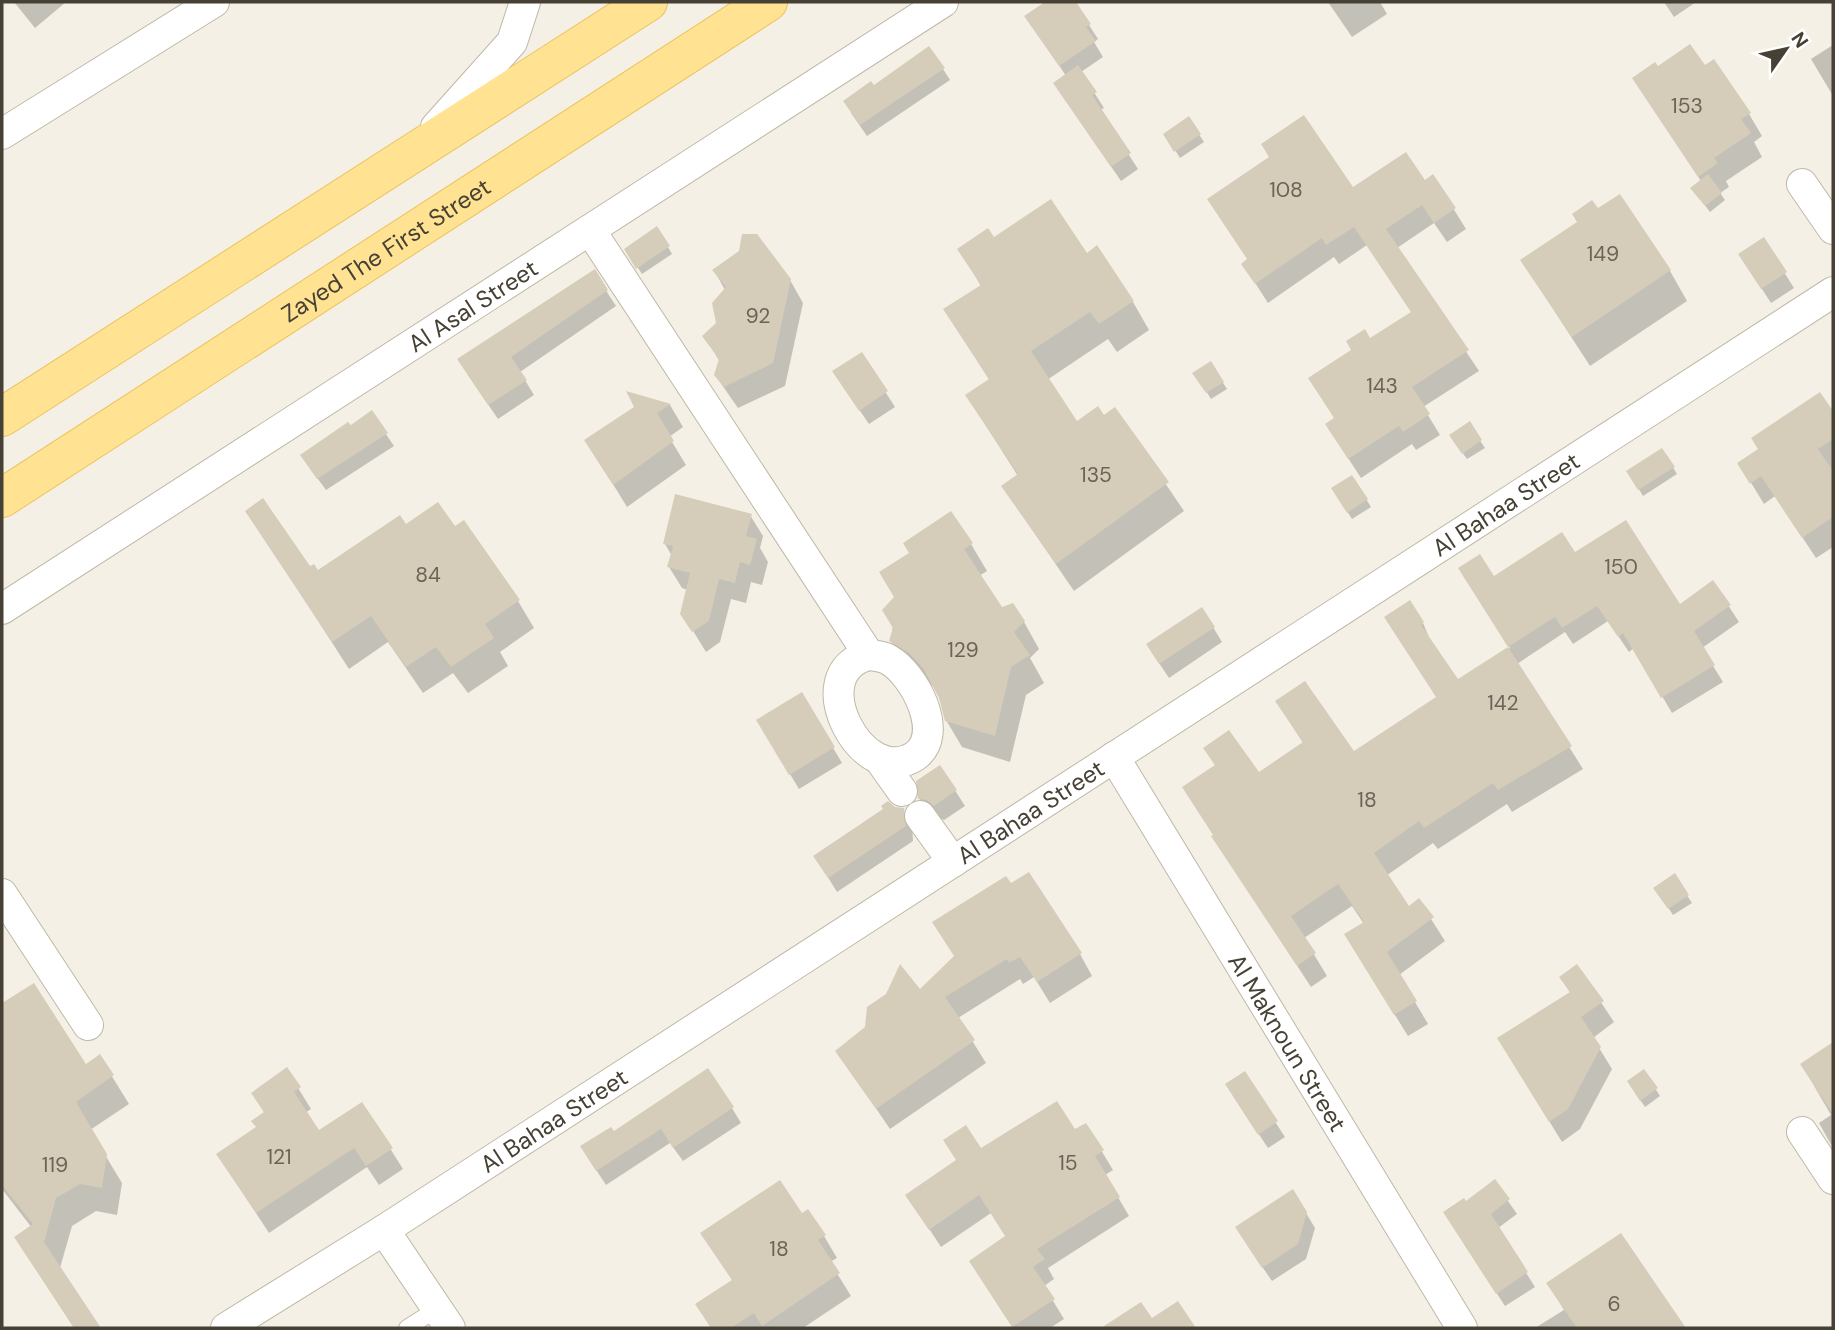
<svg xmlns="http://www.w3.org/2000/svg" width="1835" height="1330" font-family="'DM Sans',sans-serif">
<style>
.shadow{fill:#0003}
.building{fill:#d6ccba}
.lines{fill:none;stroke-linecap:round;stroke-linejoin:round}
.lane-casing{stroke:#c0b8a7;stroke-width:18}
.street-casing{stroke:#c0b8a7;stroke-width:32}
.primary-casing{stroke:#ecc35c;stroke-width:40}
.lane{stroke:#fff;stroke-width:16}
.street{stroke:#fff;stroke-width:30}
.primary{stroke:#ffe393;stroke-width:38}
.labels{text-anchor:middle;dominant-baseline:central;stroke-width:5;stroke-linejoin:round;paint-order:stroke}
.number-label{font-size:21px;fill:#6b6356}
.street-label{font-size:24px;fill:#474034;stroke:#fff}
</style>
<rect width="100%" height="100%" fill="#f4f0e6"/>
<!-- shadow -->
<path class="shadow" d="M14 2H66L35 28Z
M1048 2H1066L1089 25 1098 39 1094 42 1103 57 1081 72 1104 108 1100 110 1138 169 1121 181 1064 98 1066 76 1027 16Z
M1328 2H1380L1387 14 1352 37Z
M1664 2H1696L1674 17Z
M1833 45V96L1811 59Z
M1657 68 1749 114 1762 136 1754 142 1762 157 1726 181 1729 187 1720 193 1725 200 1710 212 1697 195 1701 181 1634 78Z
M943 69 950 80 867 136 851 113 874 88Z
M1189 119 1204 142 1180 158 1165 134Z
M1433 176 1466 229 1447 242 1434 223 1397 248 1479 371 1423 407 1440 435 1416 450 1412 444 1361 478 1339 444 1335 419 1369 341 1412 313 1367 245 1339 264 1334 257 1268 303 1243 264 1353 190 1424 182Z
M1597 211 1670 271 1687 301 1590 366 1522 261Z
M994 239 1086 255 1133 302 1149 330 1117 352 1108 339 1047 380 1076 424 1103 417 1115 409 1184 511 1074 591 1003 487 1018 476 967 396 990 381 945 310 981 286 960 250Z
M1763 239 1794 288 1771 303 1749 269Z
M668 247 672 254 642 274 626 250Z
M714 270 790 280 803 303 785 386 738 408 715 375 720 362 705 337 717 324 725 290Z
M594 272 616 306 520 372 534 395 498 419 468 375Z
M861 354 895 407 869 424 843 386Z
M1210 363 1227 389 1211 399 1195 373Z
M629 394 670 405 683 427 669 437 686 465 627 507 600 463 636 407Z
M1820 394 1833 415V469L1831 470 1833 474V547L1816 558 1775 496 1764 504 1739 463 1760 450Z
M371 412 394 446 326 490 310 468Z
M1469 424 1485 448 1467 459 1455 442Z
M1662 450 1677 474 1643 496 1628 471Z
M1352 477 1371 507 1352 519 1333 489Z
M248 512 318 573 454 528 518 601 534 628 500 652 508 666 468 693 453 673 423 693 388 642 349 669Z
M750 515 763 536 760 548 768 562 762 585 751 582 746 603 731 599 720 642 706 652 682 613 688 590 682 588 669 567 672 556 665 544Z
M971 544 987 571 979 576 1002 609 1024 622 1039 649 1030 658 1044 683 1026 695 1010 762 962 747 946 720 939 693 927 680 907 668 891 641 896 598 881 573Z
M1574 555 1680 606 1713 582 1739 622 1702 648 1723 682 1672 713 1634 648 1629 652 1608 621 1573 644 1565 632 1517 664 1583 769 1512 812 1507 804 1438 849 1433 843 1386 876 1408 908 1419 900 1445 941 1399 975 1428 1024 1408 1036 1359 957 1364 924 1352 906 1304 938 1327 976 1311 987 1213 837 1216 767 1205 748 1258 774 1303 743 1277 702 1353 754 1438 698 1400 640 1423 623 1433 647 1457 682 1510 648 1470 585Z
M1213 627 1222 642 1169 678 1157 660Z
M801 694 842 763 799 789 758 721Z
M940 767 965 806 944 820 928 813 919 798Z
M895 809 903 810 912 825 913 841 837 892 824 871Z
M1674 876 1692 903 1673 915 1660 895Z
M1080 954 1092 976 1050 1003 1034 977 1023 984 1020 979 958 1018 986 1063 890 1129 837 1051 920 992 955 957Z
M1577 966 1614 1022 1593 1038 1612 1069 1580 1129 1562 1142 1511 1059 1571 994 1561 978Z
M33 985 85 1066 100 1057 129 1104 90 1130 122 1183 117 1215 96 1211 72 1226 60 1268 99 1328H74L16 1238 32 1228 2 1189V1148L9 1143 2 1133V1005Z
M1833 1044V1148L1819 1123 1831 1115 1802 1065Z
M287 1070 311 1109 305 1113 319 1132 362 1104 403 1169 379 1185 367 1167 269 1233 218 1155 257 1128 265 1114 253 1093Z
M1644 1071 1660 1096 1645 1107 1633 1089Z
M1244 1074 1285 1137 1268 1148 1236 1100Z
M732 1108 741 1123 683 1161 670 1143 606 1185 591 1162 613 1133Z
M1086 1125 1113 1170 1105 1175 1129 1216 1048 1268 1054 1279 1044 1286 1064 1319 1050 1328H1013L982 1280 1007 1238 991 1213 941 1247 907 1195 980 1151 1074 1132Z
M1494 1181 1517 1214 1498 1228 1535 1287 1505 1306 1453 1226 1465 1203Z
M1306 1213 1315 1228 1306 1259 1272 1281 1246 1243Z
M801 1216 824 1236 837 1258 830 1262 851 1296 803 1328H711L697 1304 733 1281 703 1234Z
M1620 1236 1681 1328H1535L1564 1310 1548 1284Z"/>
<!-- building -->
<path class="building" d="M1045 2H1076L1091 24 1086 27 1096 41 1059 66 1024 16Z
M1690 44 1705 65 1714 59 1751 113 1741 119 1751 133 1714 158 1718 163 1698 177 1632 78 1655 62 1658 66Z
M929 46 945 68 860 125 843 101 871 81 874 85Z
M1078 65 1097 92 1092 95 1131 153 1111 167 1053 83Z
M1304 115 1353 187 1406 152 1425 180 1433 174 1456 208 1434 223 1422 205 1386 229 1469 350 1412 387 1430 414 1403 432 1399 426 1348 459 1325 424 1334 418 1308 378 1351 350 1346 341 1365 329 1370 338 1411 312 1354 227 1326 245 1322 238 1255 284 1241 264 1247 259 1207 199 1269 157 1261 144Z
M1189 116 1201 134 1174 152 1163 134Z
M1708 174 1722 193 1705 206 1690 188Z
M1620 194 1671 270 1572 337 1520 260 1577 222 1572 214 1592 200 1598 208Z
M1051 199 1087 253 1097 245 1134 301 1099 324 1090 312 1031 351 1077 421 1098 406 1104 415 1115 407 1169 482 1056 564 1001 486 1018 474 965 395 989 379 943 309 981 285 957 249 988 228 994 237Z
M657 226 670 246 636 269 624 249Z
M742 234H757L791 279 773 363 724 387 714 375 719 359 702 336 716 323 712 303 726 287 712 270 739 251Z
M1764 237 1787 272 1761 289 1738 254Z
M595 269 608 290 511 357 527 380 488 405 457 359Z
M862 352 888 391 859 411 832 371Z
M1211 361 1224 382 1206 393 1192 373Z
M626 391 671 404 657 413 674 441 613 485 584 440 634 407Z
M1820 392 1833 411V439L1818 449 1833 471V517L1802 538 1761 476 1750 484 1737 463 1758 449 1751 438Z
M372 410 388 433 317 479 300 455 348 422 351 425Z
M1470 421 1482 440 1462 454 1449 435Z
M1662 448 1675 467 1638 490 1626 471Z
M1352 475 1368 499 1347 513 1331 488Z
M675 494 752 514 746 536 757 539 750 565 740 562 735 583 719 579 709 621 692 632 680 614 690 573 667 567 673 546 663 544Z
M263 498 310 566 314 564 318 570 400 515 406 524 438 502 455 526 464 520 520 600 485 624 494 638 451 667 436 647 406 667 371 616 332 642 245 511Z
M951 511 973 543 964 549 1002 607 1013 603 1025 621 1014 632 1030 655 1011 667 995 736 945 721 939 698 923 668 909 653 889 641 893 628 882 610 894 597 879 572 909 553 903 543Z
M1626 520 1680 604 1713 580 1731 605 1694 631 1715 665 1661 698 1623 633 1618 637 1597 606 1562 628 1555 617 1508 647 1458 568 1480 554 1494 576 1562 532 1575 552Z
M1410 600 1424 622 1421 625 1458 679 1508 647 1572 746 1498 790 1493 783 1424 828 1419 821 1374 853 1409 906 1419 898 1434 917 1387 952 1417 1001 1394 1015 1344 934 1364 922 1338 884 1291 916 1316 953 1297 966 1211 836 1213 835 1182 787 1215 765 1203 748 1229 730 1259 772 1303 742 1275 701 1305 681 1354 751 1436 697 1384 617Z
M1202 607 1215 627 1159 664 1146 644Z
M802 692 835 747 789 775 756 720Z
M940 765 957 790 934 806 927 800 918 799 916 781Z
M888 801 895 807 904 808 906 826 828 878 813 856 883 809 881 806Z
M1029 872 1082 953 1037 982 1020 957 1009 963 1007 959 945 997 975 1040 876 1109 835 1051 865 1027 867 1007 886 994 900 964 920 989 954 956 932 922 1006 876 1011 883Z
M1675 873 1689 895 1668 909 1653 888Z
M1577 964 1604 1001 1581 1017 1601 1047 1568 1109 1549 1122 1497 1038 1570 992 1559 977Z
M34 983 86 1064 100 1054 114 1075 76 1102 107 1154 102 1188 80 1184 56 1198 44 1242 101 1328H74L14 1237 33 1224 2 1185V1003Z
M1833 1042V1114L1800 1064Z
M287 1067 301 1087 294 1092 319 1130 362 1102 393 1148 366 1166 354 1148 256 1213 216 1154 256 1127 251 1121 264 1112 251 1093Z
M708 1068 734 1107 673 1148 661 1129 596 1171 580 1146 611 1127 614 1131Z
M1644 1069 1658 1088 1640 1101 1627 1081Z
M1245 1071 1278 1121 1258 1135 1225 1084Z
M1057 1101 1075 1129 1086 1123 1104 1150 1095 1156 1120 1197 1037 1249 1045 1259 1033 1267 1055 1299 1012 1327 969 1261 1005 1236 979 1195 929 1230 905 1195 956 1160 943 1140 966 1125 981 1148Z
M1495 1179 1510 1199 1491 1214 1528 1272 1496 1294 1443 1212 1464 1198 1466 1201Z
M780 1180 802 1213 808 1209 826 1235 818 1240 840 1273 762 1326 754 1313 731 1328H711L695 1304 732 1280 700 1233Z
M1293 1189 1307 1212 1298 1244 1262 1268 1235 1227Z
M1621 1233 1686 1328H1577L1546 1283Z
M1178 1301 1196 1328H1101L1141 1302 1152 1318Z"/>
<g class="lines">
<defs>
<path id="lane" d="M407 1328 437 1309"/>
<g id="street">
<path d="M436 127 512 42 525 2"/>
<path d="M2 134 214 2"/>
<path d="M1802 184 1833 229"/>
<path d="M590 230 869 655"/>
<path id="s1" d="M2 609 943 2"/>
<path d="M869 655C876 656 883 656 889 660 914 674 946 734 915 756 863 791 800 672 869 655Z"/>
<path id="s2" d="M1114 757 1462 1328"/>
<path d="M880 760 902 791"/>
<path d="M920 816 953 862"/>
<path d="M2 894 88 1025"/>
<path d="M1802 1132 1833 1179"/>
<path d="M384 1230 450 1328"/>
<path id="s3" d="M226 1328 384 1230 1833 292"/>
</g>
<g id="primary">
<path d="M2 417 648 2"/>
<path id="s4" d="M2 498 768 2"/>
</g>
</defs>
<!-- lane casing -->
<use href="#lane" class="lane-casing"/>
<!-- street casing -->
<use href="#street" class="street-casing"/>
<!-- primary casing -->
<use href="#primary" class="primary-casing"/>
<!-- lane -->
<use href="#lane" class="lane"/>
<!-- street -->
<use href="#street" class="street"/>
<!-- primary -->
<use href="#primary" class="primary"/>
</g>
<g class="labels">
<!-- number labels -->
<g class="number-label">
<text x="1687" y="106">153</text>
<text x="1286" y="190">108</text>
<text x="1603" y="254">149</text>
<text x="758" y="316">92</text>
<text x="1382" y="386">143</text>
<text x="1096" y="475">135</text>
<text x="1621" y="567">150</text>
<text x="428" y="575">84</text>
<text x="963" y="650">129</text>
<text x="1503" y="703">142</text>
<text x="1367" y="800">18</text>
<text x="279" y="1157">121</text>
<text x="1068" y="1163">15</text>
<text x="55" y="1165">119</text>
<text x="779" y="1249">18</text>
<text x="1614" y="1304">6</text>
</g>
<!-- street labels -->
<g class="street-label">
<text stroke="none"><textPath href="#s4" startOffset="457">Zayed The First Street</textPath></text>
<text stroke="none"><textPath href="#s1" startOffset="560">Al Asal Street</textPath></text>
<text stroke="none"><textPath href="#s3" startOffset="1522">Al Bahaa Street</textPath></text>
<text stroke="none"><textPath href="#s3" startOffset="956">Al Bahaa Street</textPath></text>
<text stroke="none"><textPath href="#s2" startOffset="334">Al Maknoun Street</textPath></text>
<text stroke="none"><textPath href="#s3" startOffset="388">Al Bahaa Street</textPath></text>
</g>
</g>
<!-- border -->
<rect width="1835" height="1330" fill="none" stroke="#474034" stroke-width="7"/>
<!-- north arrow -->
<g transform="translate(1786 49) rotate(56)" stroke="#ffffff" stroke-width="5" paint-order="stroke">
<path d="M0-5L12 26L0 18L-12 26Z" fill="#474034"/>
<text y="-10" font-size="19" font-weight="bold" text-anchor="middle" fill="#474034">N</text>
</g>
</svg>
